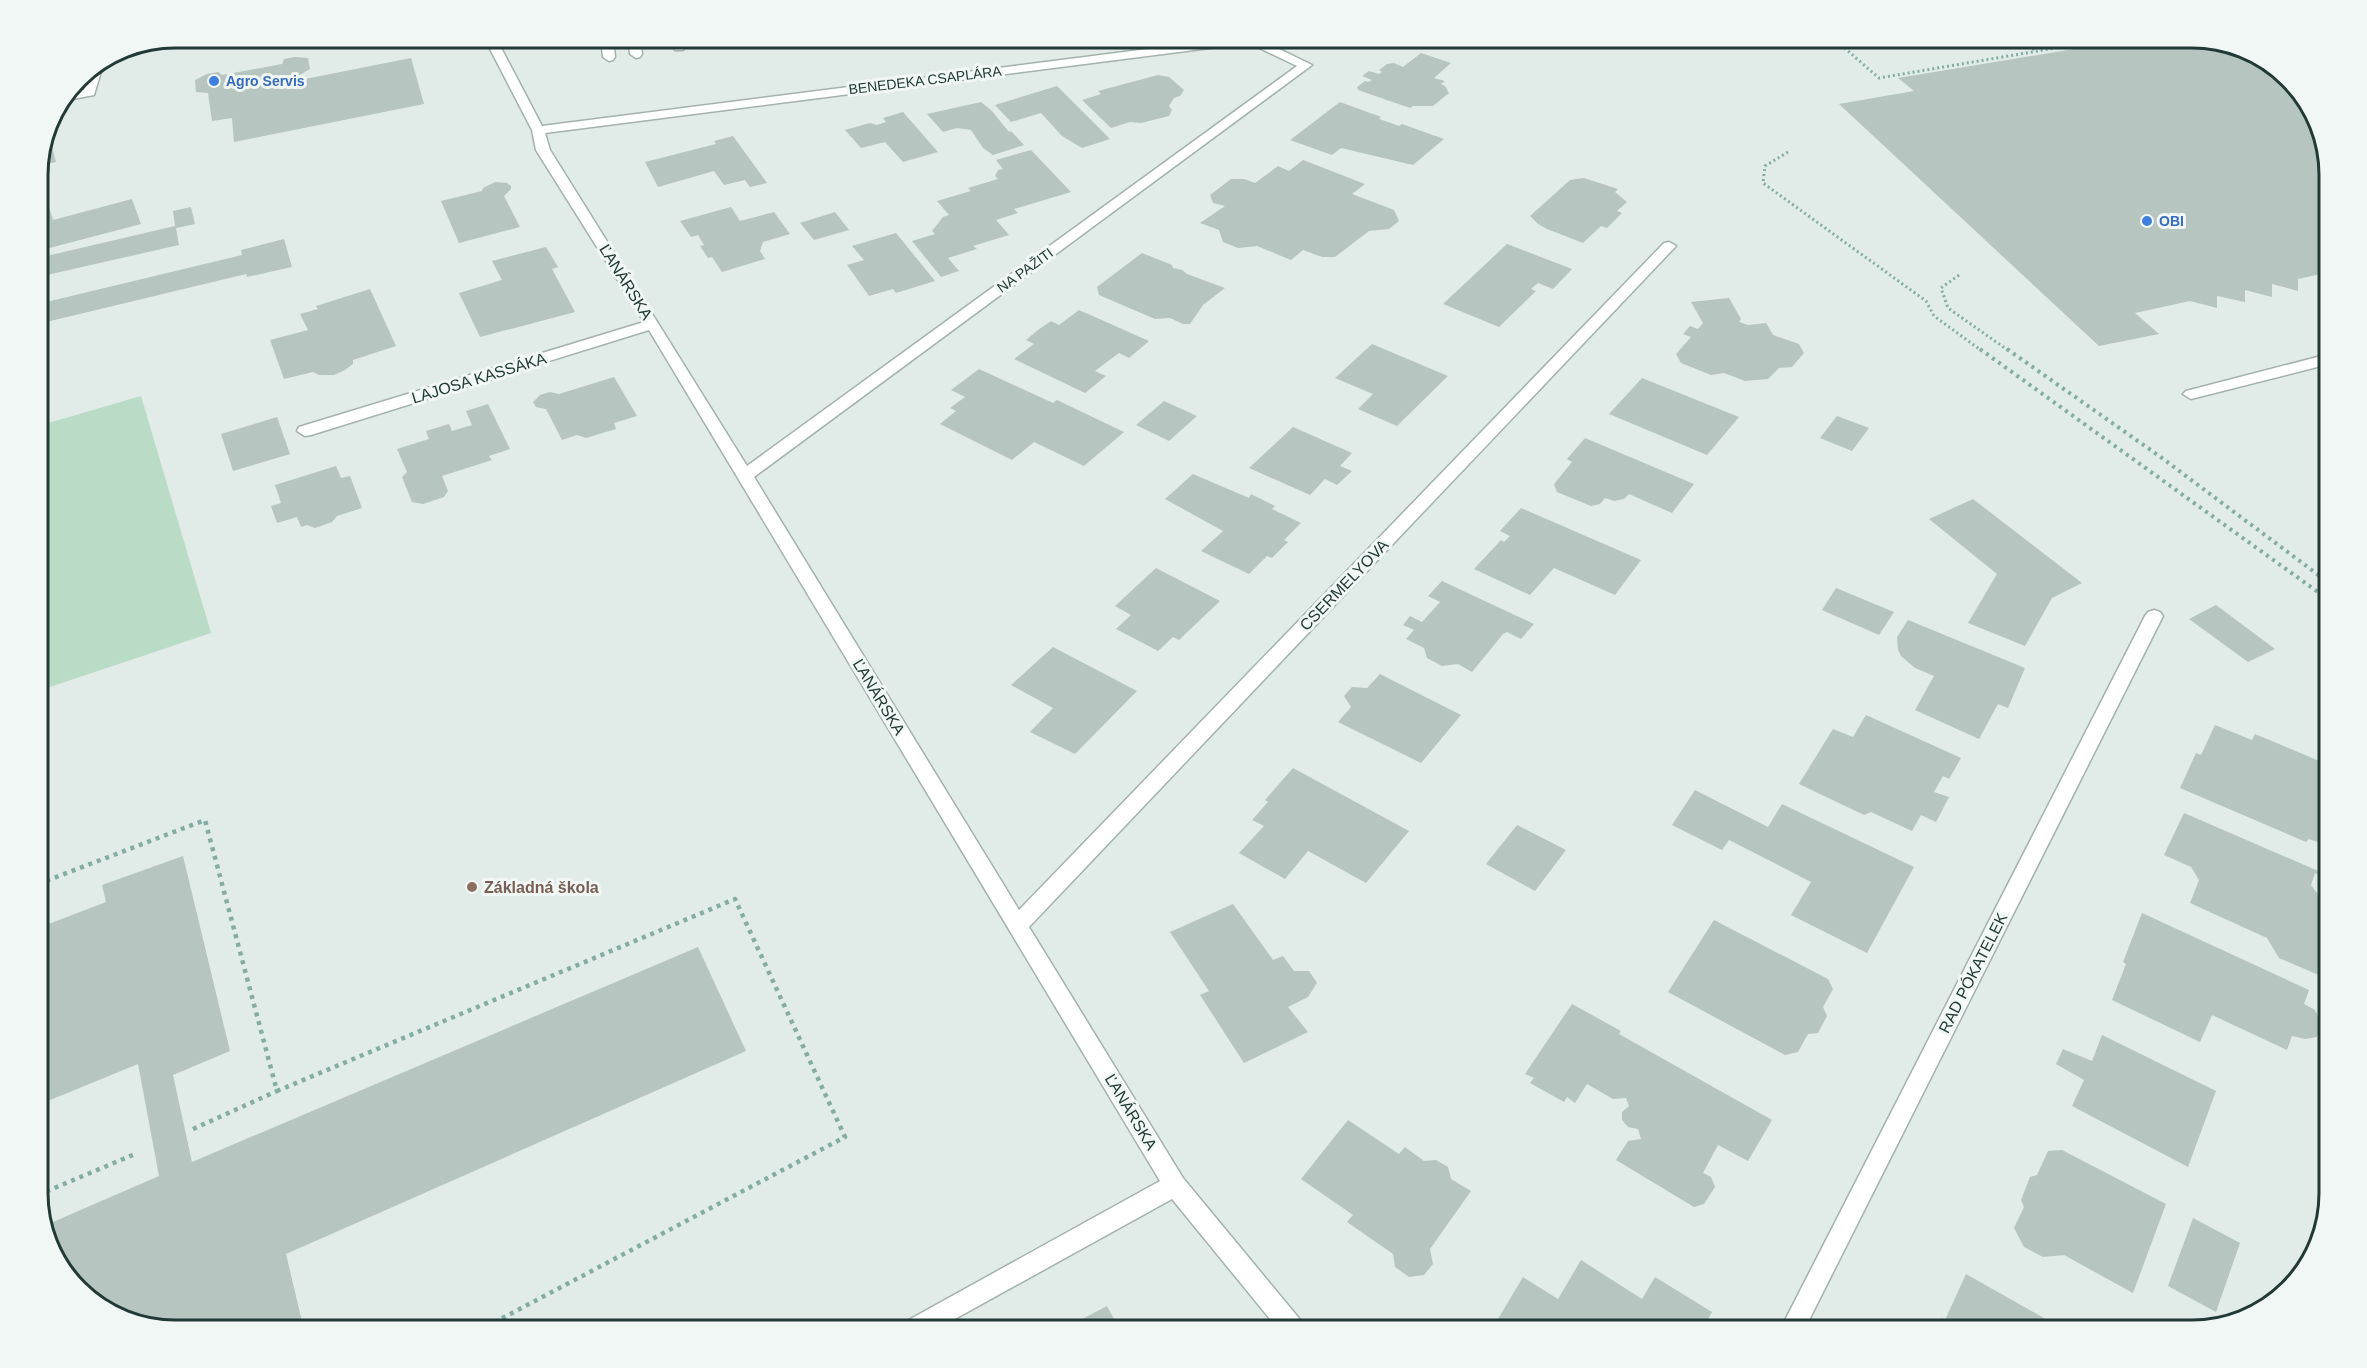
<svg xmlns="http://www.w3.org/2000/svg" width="2367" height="1368" font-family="Arial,sans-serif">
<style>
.green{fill:#badbc6}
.building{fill:#b6c5c0}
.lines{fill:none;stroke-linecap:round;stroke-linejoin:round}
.minor-casing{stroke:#a4b2ae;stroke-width:3}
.path-far2{stroke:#83ada3;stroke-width:3;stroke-dasharray:2 3;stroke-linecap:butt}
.path-far1{stroke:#83ada3;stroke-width:4;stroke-dasharray:3 4.5;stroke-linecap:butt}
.path{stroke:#83ada3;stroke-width:4.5;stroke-dasharray:4 5;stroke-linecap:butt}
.minor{fill:#fff;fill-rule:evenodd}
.shop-dot{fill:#3f7fe0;stroke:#f1f7f5;stroke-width:2}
.education-dot{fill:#8d6e63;stroke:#f1f7f5;stroke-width:2}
.labels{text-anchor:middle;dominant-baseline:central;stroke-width:6;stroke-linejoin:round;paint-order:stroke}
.far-street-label{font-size:14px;fill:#223a36;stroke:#f1f7f5}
.far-shop-label{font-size:14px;font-weight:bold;fill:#366cbe;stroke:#f1f7f5;text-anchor:start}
.street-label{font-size:16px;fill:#223a36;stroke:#f1f7f5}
.education-label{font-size:16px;font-weight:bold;fill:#785e54;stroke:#f1f7f5;text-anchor:start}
.rim{fill:none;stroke:#223a36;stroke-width:3}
</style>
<rect width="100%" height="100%" fill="#e1ebe7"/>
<!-- green -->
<path class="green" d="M141 396 211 633 38 691V426Z"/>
<!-- building -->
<path class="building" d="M602 38H685V39L604 49Z
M2141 38H2192L2260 56 2306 99 2329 167V278L2321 274 2298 279V291L2272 284V297L2245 290V302L2217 296V308L2190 301 2135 313 2159 334 2099 346 1839 104 1914 91 1898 78Z
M1421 53 1451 63 1434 78 1445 81 1441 84 1445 86 1449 93 1433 106H1413L1410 108 1358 90 1357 87 1365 81 1368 82 1372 80 1362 76 1369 71 1379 74 1382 72 1379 70 1387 64 1394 63 1403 67Z
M295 57 308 58 310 69 298 76 300 80 411 58 424 104 234 142 232 118 212 121 208 93 196 92 195 80 207 74 218 72 222 75 282 64 284 59Z
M1158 75 1169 77 1184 90 1180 96 1174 98 1169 106 1172 110 1169 116 1141 123 1130 122 1111 128 1082 100 1101 94 1098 91Z
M1057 86 1110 139 1082 148 1062 136 1041 113 1011 122 995 105Z
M981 102 992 111 1009 132 1011 131 1024 145 993 155 983 148 971 130 957 128 943 132 927 114Z
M1340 102 1381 117 1379 119 1388 122 1399 126 1402 124 1444 139 1413 165 1341 148 1332 155 1290 140Z
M903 112 938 152 903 162 885 142 861 148 845 130 870 123 877 125 886 122 883 118Z
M49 135 56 162 38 166 45 136Z
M733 136 767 183 750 187 745 180 724 185 714 171 658 187 645 162 716 144 714 141Z
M1031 150 1071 192 1014 209 1018 213 996 220 1009 235 973 246 977 249 948 258 959 271 941 277 912 241 935 234 932 231 943 217 949 215 937 201 971 191 968 188 998 179 995 176 998 170 1003 169 996 160Z
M1303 160 1365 184 1352 194 1394 210 1399 221 1389 229 1369 231 1335 257H1322L1303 250 1291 260 1257 246 1238 248 1223 242 1219 230 1200 223 1225 206 1213 203 1210 195 1231 179H1244L1255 183 1278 166 1289 171Z
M1584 178 1618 189 1615 192 1627 202 1617 211 1622 213 1607 228 1601 226 1583 243 1547 229 1538 224 1530 216 1570 180Z
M495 182 507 183 511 186V189L504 196 520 227 459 243 441 201 482 191 483 188Z
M132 199 141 224 38 251V202L47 200 53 220Z
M191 207 195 224 176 228 179 245 38 277V258L175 226 173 211Z
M731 207 740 221 774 212 790 234 763 242 760 251 765 259 722 272 712 257 708 258 700 246 704 245 698 235 691 237 680 221Z
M835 212 849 230 814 240 800 223Z
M896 233 935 281 896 293 893 289 869 296 847 265 864 260 852 246Z
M284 239 292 267 247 277 246 274 38 324V304L242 255 241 250Z
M1507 244 1572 269 1553 289 1538 283 1531 289 1536 291 1499 327 1443 304Z
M546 247 558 267 552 269 575 312 480 337 459 293 502 280 492 261Z
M1142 253 1172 265 1173 268 1182 270 1187 274 1225 288 1203 305 1190 324H1183L1170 318 1155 319 1099 295 1097 287Z
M370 289 396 346 353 360V364L345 370 334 375H319L313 372 284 379 270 340 308 330 300 314 318 309 316 306Z
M1729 298 1741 319 1739 322 1748 325 1766 323 1773 335 1799 344 1804 353 1792 367 1779 368 1768 379 1745 381 1724 373 1711 375 1681 363 1676 354 1691 337 1683 334 1690 326 1698 329 1703 323 1691 302Z
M1079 310 1149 341 1129 358 1119 353 1095 371 1106 376 1085 393 1014 359 1034 344 1026 340 1038 330 1051 321 1059 325Z
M1372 344 1448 376 1397 426 1358 409 1373 394 1335 378Z
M979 369 1053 403 1057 400 1124 432 1084 466 1034 442 1012 460 940 424 956 411 950 408 965 397 951 390Z
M614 377 637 416 614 423 616 429 586 438 577 435 562 440 546 409 536 407 533 402 540 395 550 392 559 394Z
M1642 378 1739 417 1707 455 1609 414Z
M1164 401 1197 416 1169 441 1136 425Z
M488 404 510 449 489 456 492 460 442 476 448 491 444 497 423 504 412 502 402 477 407 472 397 449 429 439 426 431 449 424 452 431 472 425 466 411Z
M1837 416 1869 428 1852 451 1820 438Z
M277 417 290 454 233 471 221 434Z
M1293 427 1352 453 1340 466 1352 471 1337 485 1325 479 1310 495 1249 468Z
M1585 438 1694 484 1672 513 1629 494 1624 499 1614 501 1605 498 1600 504 1591 506 1557 492 1554 484 1572 462 1567 459Z
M336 466 341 478 350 476 362 508 337 516 332 522 315 528 307 525 301 527 297 517 277 523 271 506 281 503 275 485Z
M1193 474 1249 498 1251 494 1275 506 1272 509 1301 523 1284 540 1288 542 1272 558 1267 556 1249 574 1201 551 1223 531 1165 499Z
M1973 499 2082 583 2052 598 2025 646 1968 623 1997 574 1929 519Z
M1521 508 1641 560 1615 595 1554 568 1530 595 1474 569 1501 540 1504 542 1510 536 1500 531Z
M1156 568 1220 601 1179 640 1173 637 1158 651 1116 629 1131 615 1115 606Z
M1442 581 1534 624 1521 639 1507 632 1503 634 1472 672 1458 664 1442 666 1427 658 1424 648 1406 639 1414 630 1403 625 1410 616 1422 622 1440 602 1428 596Z
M1836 588 1894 612 1879 635 1822 610Z
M2216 605 2275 649 2248 662 2189 619Z
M1908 620 2025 668 2008 708 1998 704 1979 739 1915 710 1934 676 1915 668 1901 656 1898 650 1897 637Z
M1053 647 1137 691 1075 754 1030 732 1053 708 1011 685Z
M1380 674 1461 715 1421 763 1338 722 1351 707 1344 696 1352 687 1367 688Z
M1866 715 1961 758 1949 779 1943 776 1934 792 1949 797 1936 822 1921 815 1912 831 1871 812 1864 815 1799 784 1833 729 1853 737Z
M2215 725 2252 740 2255 734 2329 765V796L2325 807 2320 806 2319 811 2329 815V817L2320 843 2309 839 2306 842 2180 788 2196 753 2201 755Z
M1293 768 1409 831 1366 883 1308 851 1285 879 1239 853 1264 826 1252 820 1268 802 1265 800Z
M1695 790 1768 827 1782 804 1914 867 1867 953 1791 915 1811 882 1729 840 1722 850 1672 825Z
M2184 813 2323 873 2322 876 2315 873 2311 885 2325 904 2329 906V976H2321L2279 958 2267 938 2190 903 2199 880 2191 867 2164 855Z
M1517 825 1566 850 1535 891 1486 864Z
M183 856 230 1051 173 1075 192 1162 698 947 746 1051 286 1254 304 1330H175L107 1312 61 1269 46 1225 159 1176 138 1064 38 1105V928L106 902 102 885Z
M1233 904 1273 960 1283 956 1294 971H1309L1317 983 1308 997 1288 1007 1308 1032 1244 1063 1200 995 1209 991 1170 932Z
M2142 913 2309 990 2304 1004 2315 1010 2321 1022 2317 1037 2305 1039 2292 1036 2287 1050 2212 1015 2200 1042 2112 1000 2126 964 2123 962Z
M1714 920 1828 979 1833 989 1823 1007 1827 1016 1818 1033 1808 1034 1798 1052 1785 1055 1668 992Z
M1572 1004 1621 1031 1619 1034 1772 1120 1748 1161 1718 1145 1703 1173 1711 1177 1715 1187 1704 1204 1694 1207 1616 1160 1628 1141 1641 1139 1638 1129 1628 1127 1622 1120V1112L1629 1106 1626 1098 1613 1099 1587 1084 1575 1103 1567 1097 1564 1102 1530 1083 1534 1078 1525 1074Z
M2102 1035 2216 1091 2188 1167 2072 1106 2084 1080 2056 1064 2063 1049 2092 1061Z
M1348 1120 1399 1154 1405 1147 1424 1161 1436 1160 1448 1167 1451 1179 1471 1191 1430 1249 1433 1264 1424 1275 1409 1277 1395 1267 1393 1254 1347 1222 1353 1215 1301 1179Z
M2062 1150 2166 1204 2133 1293 2064 1255 2043 1257 2024 1247 2014 1228 2024 1207 2021 1200 2030 1177 2037 1175 2048 1151Z
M2193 1218 2240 1243 2216 1312 2168 1286Z
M1581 1260 1642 1299 1655 1277 1712 1312 1702 1330 1492 1329 1523 1277 1558 1299Z
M1966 1274 2065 1330H1935L1941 1318 1945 1320Z
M1107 1306 1120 1330H1061Z"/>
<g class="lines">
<defs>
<path id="minor" d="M479 38H492L498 42 542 126 1234 38H1257L1312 65 754 477 1019 910 1664 243 1669 242 1676 246 1029 927 1183 1178 1302 1322 1306 1330H1279L1172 1199 935 1330H901L905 1322 1160 1181 649 330 311 435 305 436 297 431 299 427 644 322 536 150 532 130 489 47ZM1249 43 1297 66 747 466 550 150 545 133Z
M601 38H613L615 57 613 60 609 61 603 57Z
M628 38H640L642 54 640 57 636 58 630 54Z
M671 38H683L685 47 683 50H675Z
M699 38H711L712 43 710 46H702Z
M725 38H737L738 40 732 44 728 43Z
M101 62 103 65 94 95 62 101 67 93 84 90 90 70Z
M2329 354V364L2191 399 2183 394 2186 391Z
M2154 610 2160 612 2163 616 1804 1330H1780L2145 616 2148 612Z"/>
</defs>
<!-- minor casing -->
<use href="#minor" class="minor-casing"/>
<!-- path-far2 -->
<path class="path-far2" d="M1833 38 1879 78 2114 38
M2021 39 2035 50
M1788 152 1765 166 1763 183 1926 301 1934 316 1982 351
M1959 275 1941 288 1948 308 2009 351"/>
<!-- path-far1 -->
<path class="path-far1" d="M1980 349 2329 600
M2007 349 2162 458 2329 583"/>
<!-- path -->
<path class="path" d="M38 884 205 820 277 1091 735 899 845 1137 480 1330
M193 1129 277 1091
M38 1195 135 1154"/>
<!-- minor -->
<use href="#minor" class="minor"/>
</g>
<!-- markers -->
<g class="shop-dot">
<circle cx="214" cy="81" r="6"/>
<circle cx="2147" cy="221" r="6"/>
</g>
<circle class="education-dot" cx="472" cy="887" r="6"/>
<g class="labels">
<!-- far-street labels -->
<g class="far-street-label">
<text transform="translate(925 80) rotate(-7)">BENEDEKA CSAPLÁRA</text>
<text transform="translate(1025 270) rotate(-36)">NA PAŽITI</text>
</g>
<!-- far-shop labels -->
<g class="far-shop-label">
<text x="226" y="81">Agro Servis</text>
<text x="2159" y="221">OBI</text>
</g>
<!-- street labels -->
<g class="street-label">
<text transform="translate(626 282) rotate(58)">ĽANÁRSKA</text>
<text transform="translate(479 378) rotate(-17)">LAJOSA KASSÁKA</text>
<text transform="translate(1344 585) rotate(-46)">CSERMELYOVA</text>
<text transform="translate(879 697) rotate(59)">ĽANÁRSKA</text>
<text transform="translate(1973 973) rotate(-63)">RAD PÓKATELEK</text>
<text transform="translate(1131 1112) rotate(59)">ĽANÁRSKA</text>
</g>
<!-- education labels -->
<g class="education-label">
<text x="484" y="887">Základná škola</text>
</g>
</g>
<!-- crop -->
<path d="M0 0H2367V1368H0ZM175 48H2192A127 127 0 0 1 2319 175V1193A127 127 0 0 1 2192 1320H175A127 127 0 0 1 48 1193V175A127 127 0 0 1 175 48Z" fill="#f1f7f5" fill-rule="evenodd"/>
<path class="rim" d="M175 48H2192A127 127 0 0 1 2319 175V1193A127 127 0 0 1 2192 1320H175A127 127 0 0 1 48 1193V175A127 127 0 0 1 175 48Z"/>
</svg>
